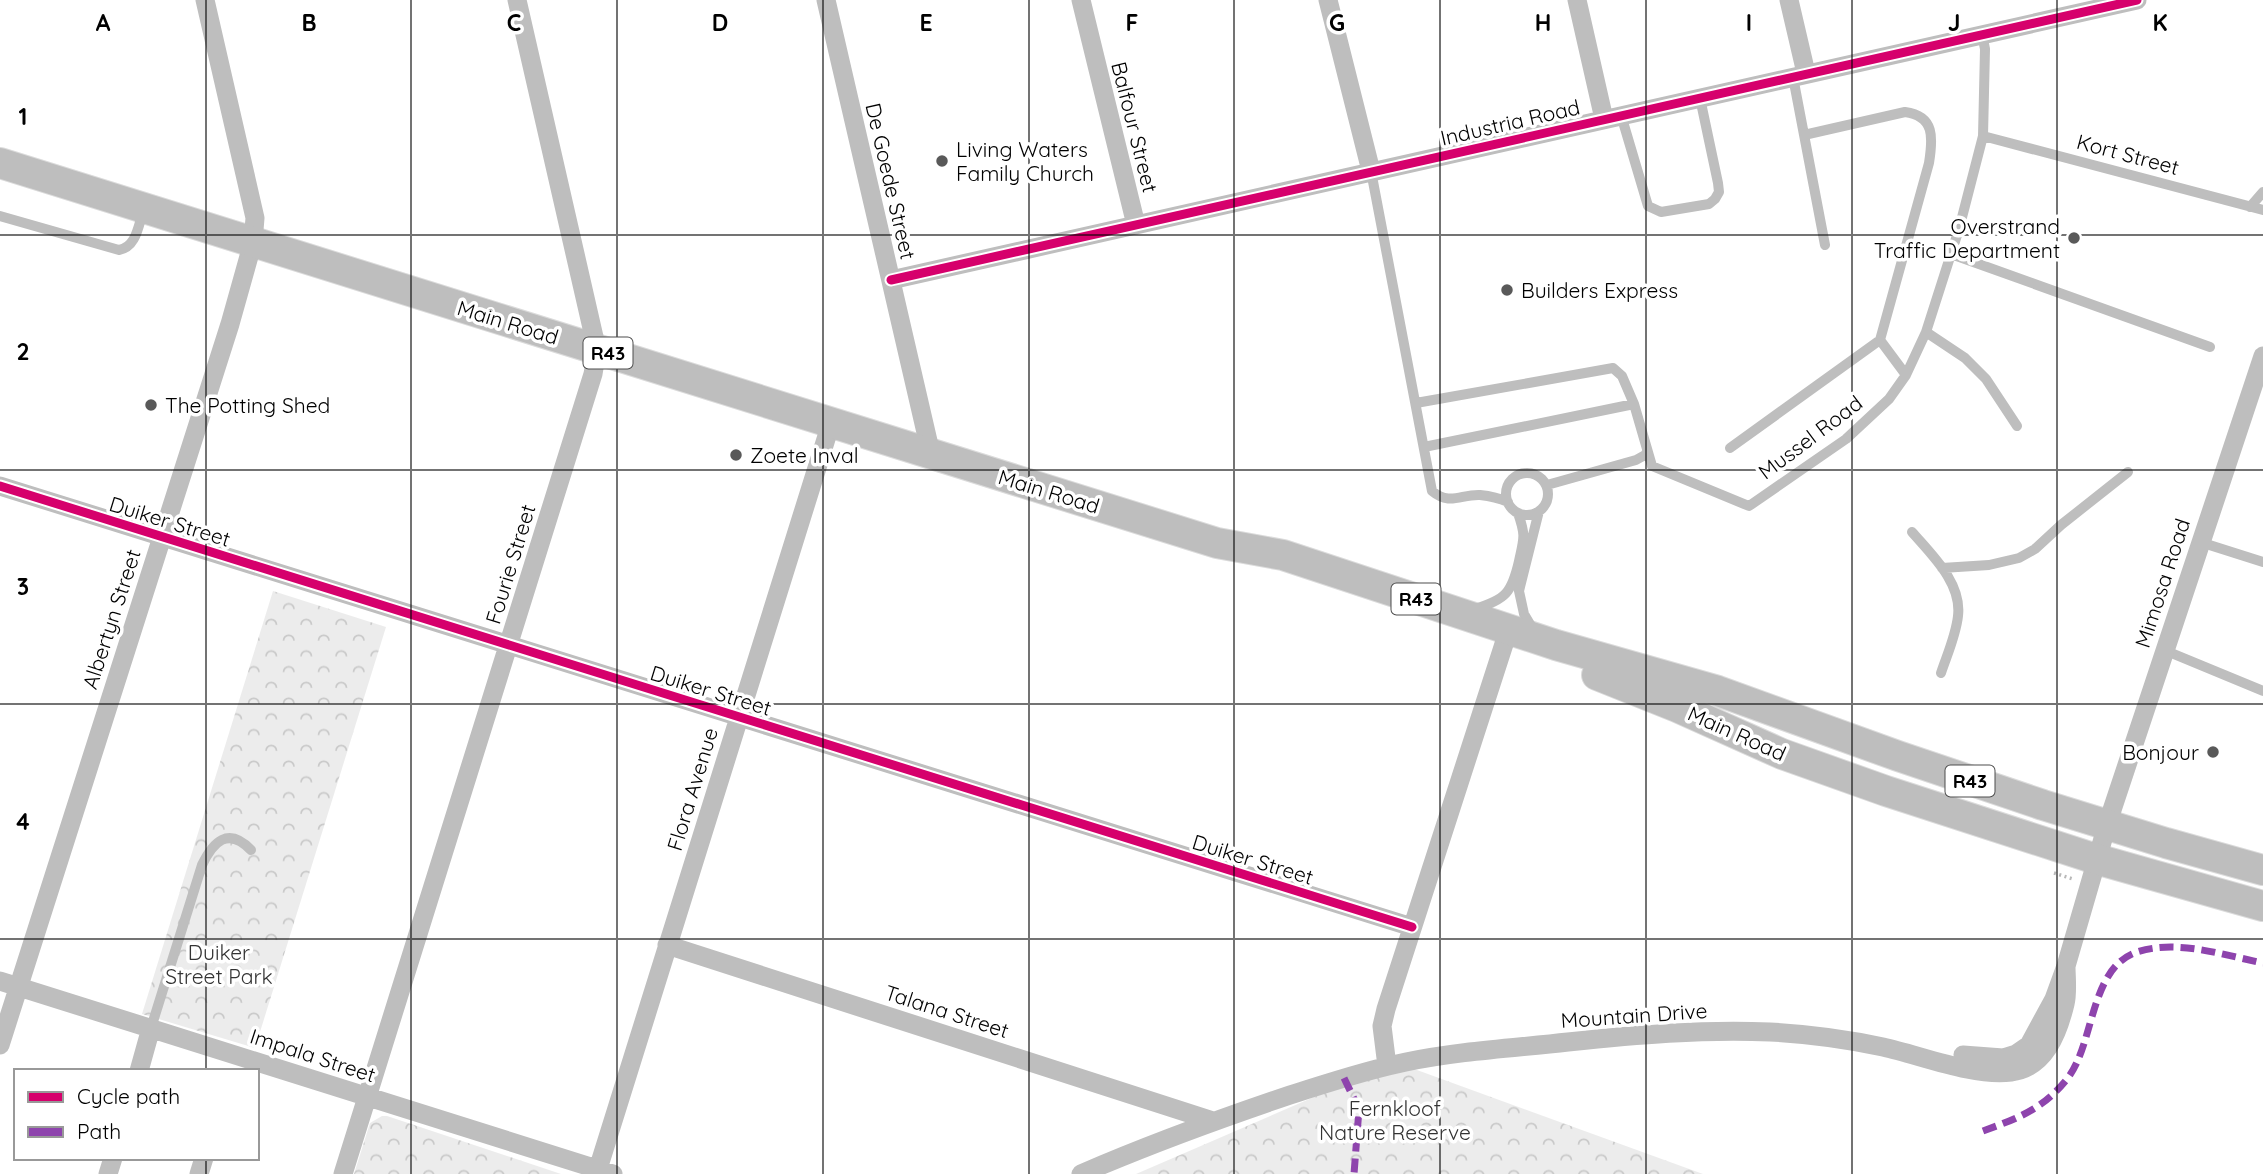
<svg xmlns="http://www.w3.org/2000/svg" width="2263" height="1174" font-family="Quicksand,sans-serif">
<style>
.park{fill:url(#park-crowns)}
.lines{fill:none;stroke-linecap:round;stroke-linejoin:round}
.primary-casing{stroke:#dbdbdb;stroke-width:32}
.path{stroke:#b9b9b9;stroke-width:3.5;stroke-dasharray:2 3.5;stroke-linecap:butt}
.lane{stroke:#bebebe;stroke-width:10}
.street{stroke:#bebebe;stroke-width:19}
.primary{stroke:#bebebe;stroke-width:30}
.quiet{stroke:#8e44ad;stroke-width:7;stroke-dasharray:14 7;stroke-linecap:butt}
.cycleway-casing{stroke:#fff;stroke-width:13}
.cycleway{stroke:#d6006c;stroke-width:9}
.grid{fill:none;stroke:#000;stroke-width:2;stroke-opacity:0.55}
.poi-dot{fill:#595959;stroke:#fff;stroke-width:2.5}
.labels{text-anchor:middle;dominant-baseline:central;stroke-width:7;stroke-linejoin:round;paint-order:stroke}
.shield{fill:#fff;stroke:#4c4c4c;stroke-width:2}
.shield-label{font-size:19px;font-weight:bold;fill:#000}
.street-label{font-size:21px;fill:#000;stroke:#fff}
.poi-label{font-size:21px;fill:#000;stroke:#fff;text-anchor:start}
.park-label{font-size:21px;fill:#333;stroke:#fff}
.grid-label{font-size:23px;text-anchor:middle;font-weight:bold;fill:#000;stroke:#fff;stroke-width:7;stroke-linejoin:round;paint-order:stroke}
</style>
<defs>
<pattern id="park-crowns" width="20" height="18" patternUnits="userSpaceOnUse" patternTransform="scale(1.75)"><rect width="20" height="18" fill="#ececec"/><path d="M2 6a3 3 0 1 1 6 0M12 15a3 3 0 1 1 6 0" fill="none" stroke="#c9c9c9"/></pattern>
</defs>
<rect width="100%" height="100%" fill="#fff"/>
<!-- park -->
<path class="park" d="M273 591 386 627 255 1048 142 1014Z
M1395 1062 1703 1174H1136Z
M382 1116H387L561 1174H354L370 1123Z"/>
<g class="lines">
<defs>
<path id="primary" d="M0 163 1217 543 1283 555 1556 645 1718 691 1898 756 2043 805 2166 843 2263 870
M1597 675 1677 707 1782 754 1886 791 2096 859 2263 906"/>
</defs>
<!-- primary casing -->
<use href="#primary" class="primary-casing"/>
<!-- path -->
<path class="path" d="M2054 873 2073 879"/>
<!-- lane -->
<path class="lane" d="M1793 77 1825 245
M1621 115 1648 206 1661 212 1709 204 1715 199 1719 192 1718 183 1700 98
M1983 136 2263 210
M1371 171 1432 491C1450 506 1461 494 1480 495 1490 496 1499 498 1508 502
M2250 207 2263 192
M0 216 119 250C136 247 138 227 143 212
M1951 254 2210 347
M1926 332 1965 358 1986 379 2017 426
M1880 340 1906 375
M1416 403 1613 368 1622 376 1634 404 1652 466 1749 506 1846 439 1889 399 1906 375 1926 332 1959 229 1983 136 1985 49 1982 34
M1424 447 1634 404
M1730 448 1880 340 1929 163C1933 138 1935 116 1905 112L1804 135
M1506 494a21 21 0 1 1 42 0a21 21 0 1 1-42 0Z
M1547 485 1636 460 1645 455 1647 452
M1912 532C1932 555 1962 583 1958 616 1956 635 1947 655 1941 673
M2200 542 2263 562
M1942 568 1989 565 2019 558 2035 549 2061 525 2128 472
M1474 609C1506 600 1512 592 1519 561 1524 538 1526 536 1518 513
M1534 631 1524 614 1519 591 1539 511
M2164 650 2263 691
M151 1028 202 865C213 842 228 826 251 850"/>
<!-- street -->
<path class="street" d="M826 0 931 454
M1081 0 1136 225
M1328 0 1371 171
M1577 0 1604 119
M1789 0 1806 73
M891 280 2137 0
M0 486 1412 927
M667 945 1213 1121
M0 981 613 1174
M0 1045 230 324 253 242 255 218 205 0
M1963 1055 2003 1058 2016 1054 2029 1045 2054 999 2066 966 2107 825 2263 356
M1387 1066 1382 1026 1386 1009 1504 644
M139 1071 151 1028
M108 1174 113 1158
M199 1174 204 1158
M343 1174 593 374 597 350 517 0
M594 1174 598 1169 831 423
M1081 1174C1150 1144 1219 1119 1290 1095 1328 1083 1366 1070 1406 1062 1459 1051 1514 1048 1568 1042 1635 1035 1702 1029 1770 1032 1808 1034 1846 1039 1883 1047 1920 1055 1974 1077 2011 1072 2045 1068 2058 1033 2065 1004 2068 992 2066 978 2066 966"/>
<!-- primary -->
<use href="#primary" class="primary"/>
<!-- quiet -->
<path class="quiet" d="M1344 1078 1359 1109 1354 1174
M1983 1131C2018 1118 2042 1110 2067 1079 2095 1044 2089 968 2137 952 2177 939 2223 955 2263 963"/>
<defs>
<path id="cycleway" d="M891 280 2137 0
M0 486 1412 927"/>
</defs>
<!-- cycleway casing -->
<use href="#cycleway" class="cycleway-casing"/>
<!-- cycleway -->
<use href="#cycleway" class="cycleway"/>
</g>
<!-- grid -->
<path class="grid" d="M206 0V1071M411 0V1174M617 0V1174M823 0V1174M1029 0V1174M1234 0V1174M1440 0V1174M1646 0V1174M1852 0V1174M2057 0V1174M0 235H2263M0 470H2263M0 704H2263M0 939H2263M206 1158V1174"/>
<!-- markers -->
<g class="poi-dot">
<circle cx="942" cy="161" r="7"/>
<circle cx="2074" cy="238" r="7"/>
<circle cx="1507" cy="290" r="7"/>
<circle cx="151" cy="405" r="7"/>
<circle cx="736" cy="455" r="7"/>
<circle cx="2213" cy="752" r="7"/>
</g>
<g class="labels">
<!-- shield labels -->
<g class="shield">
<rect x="583.5" y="337.5" width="49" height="31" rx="5"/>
<rect x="1391.5" y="583.5" width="49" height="31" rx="5"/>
<rect x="1945.5" y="765.5" width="49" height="31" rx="5"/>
</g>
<g class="shield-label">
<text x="608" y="353">R43</text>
<text x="1416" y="599">R43</text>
<text x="1970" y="781">R43</text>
</g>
<!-- street labels -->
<g class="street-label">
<text transform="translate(1510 122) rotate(-13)">Industria Road</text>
<text transform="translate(1135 127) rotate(76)">Balfour Street</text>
<text transform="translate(2128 154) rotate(15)">Kort Street</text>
<text transform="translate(891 181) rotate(77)">De Goede Street</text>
<text transform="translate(508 322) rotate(17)">Main Road</text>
<text transform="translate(1810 437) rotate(-37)">Mussel Road</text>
<text transform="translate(1049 491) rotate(17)">Main Road</text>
<text transform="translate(170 521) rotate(17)">Duiker Street</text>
<text transform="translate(510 564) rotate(-73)">Fourie Street</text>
<text transform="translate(2162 583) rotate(-72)">Mimosa Road</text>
<text transform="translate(111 619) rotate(-72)">Albertyn Street</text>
<text transform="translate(711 690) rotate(17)">Duiker Street</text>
<text transform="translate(1737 733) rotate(24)">Main Road</text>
<text transform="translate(692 789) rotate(-73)">Flora Avenue</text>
<text transform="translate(1253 859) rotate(17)">Duiker Street</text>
<text transform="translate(947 1011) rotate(18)">Talana Street</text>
<text transform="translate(1634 1015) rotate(-4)">Mountain Drive</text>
<text transform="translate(313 1055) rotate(18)">Impala Street</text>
</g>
<!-- poi labels -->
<g class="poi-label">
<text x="956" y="149">Living Waters<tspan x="956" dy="24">Family Church</tspan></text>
<text x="2060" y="226" text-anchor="end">Overstrand<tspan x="2060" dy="24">Traffic Department</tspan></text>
<text x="1521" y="290">Builders Express</text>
<text x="165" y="405">The Potting Shed</text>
<text x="750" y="455">Zoete Inval</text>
<text x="2199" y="752" text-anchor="end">Bonjour</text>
</g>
<!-- park labels -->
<g class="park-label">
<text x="219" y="952">Duiker<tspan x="219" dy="24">Street Park</tspan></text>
<text x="1395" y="1108">Fernkloof<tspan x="1395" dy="24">Nature Reserve</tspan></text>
</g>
</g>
<g class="grid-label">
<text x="103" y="31">A</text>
<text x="309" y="31">B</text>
<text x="514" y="31">C</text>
<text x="720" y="31">D</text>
<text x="926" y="31">E</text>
<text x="1132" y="31">F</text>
<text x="1337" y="31">G</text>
<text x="1543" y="31">H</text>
<text x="1749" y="31">I</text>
<text x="1954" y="31">J</text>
<text x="2160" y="31">K</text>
<text x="23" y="125">1</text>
<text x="23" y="360">2</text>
<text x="23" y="595">3</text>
<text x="23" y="830">4</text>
</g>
<!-- legend -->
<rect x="14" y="1069" width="245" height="91" fill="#ffffff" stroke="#999999" stroke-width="2"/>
<rect x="28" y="1092" width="35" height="10" fill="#d6006c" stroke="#999999" stroke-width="2"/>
<text x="77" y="1104" font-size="21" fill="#000000">Cycle path</text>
<rect x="28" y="1127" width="35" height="10" fill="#8e44ad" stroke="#999999" stroke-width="2"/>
<text x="77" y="1139" font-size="21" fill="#000000">Path</text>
</svg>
